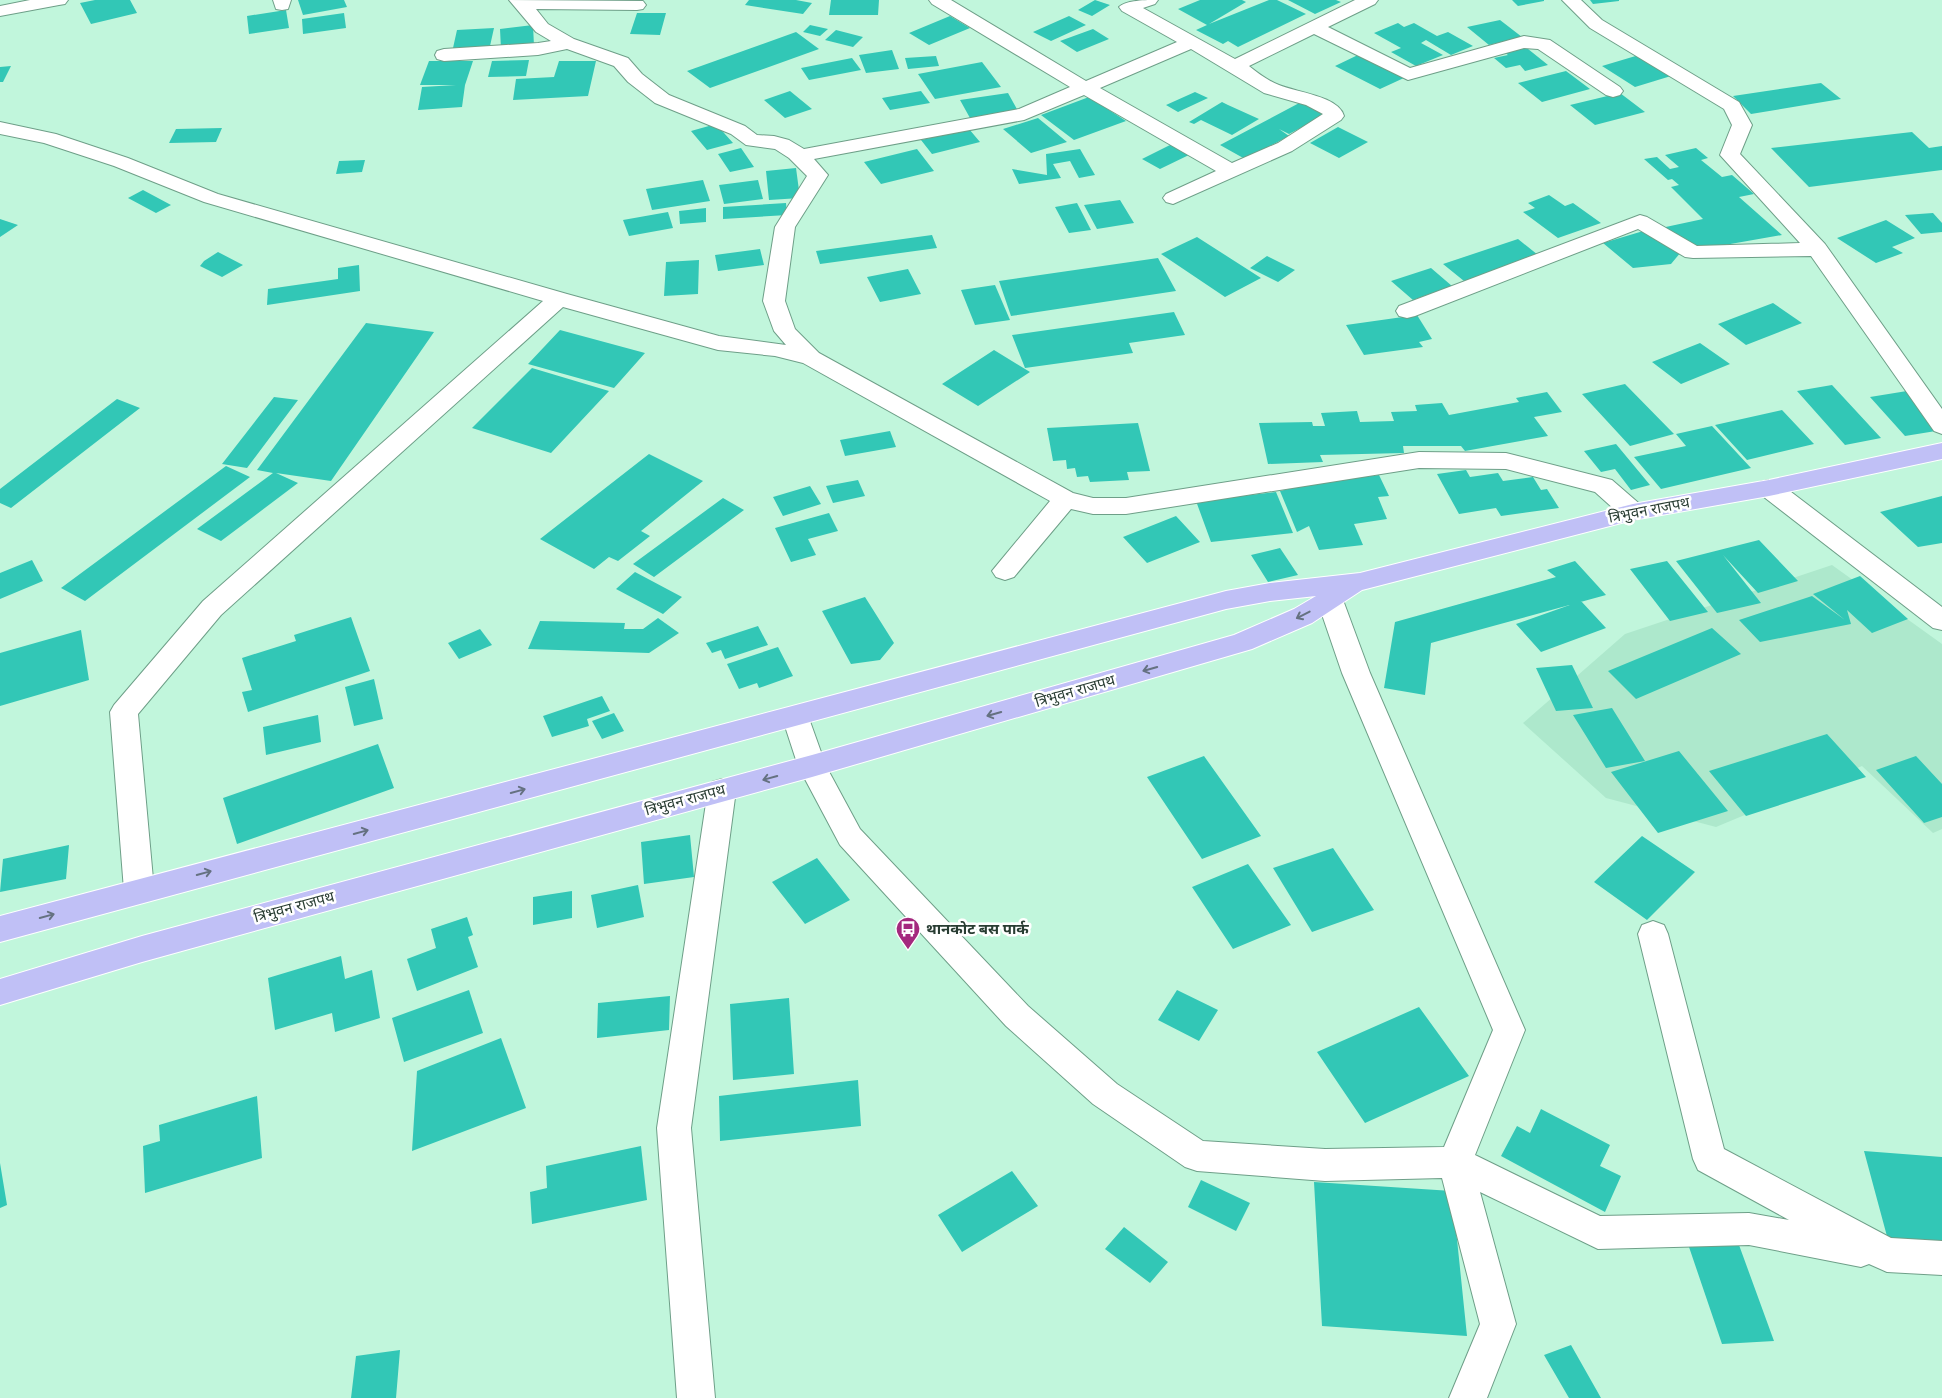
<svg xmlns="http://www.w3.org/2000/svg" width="1942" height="1398" font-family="'Fira Sans','Noto Sans Devanagari',sans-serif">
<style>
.built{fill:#ade8cc}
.building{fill:#32c7b6}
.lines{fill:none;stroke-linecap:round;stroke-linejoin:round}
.minor-casing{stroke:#6e9f88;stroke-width:2}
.trunk-casing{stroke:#fff;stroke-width:2}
.minor{fill:#fff;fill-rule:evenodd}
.trunk{fill:#c0c0f6;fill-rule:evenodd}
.oneway{stroke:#657181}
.labels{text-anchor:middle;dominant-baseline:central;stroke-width:5;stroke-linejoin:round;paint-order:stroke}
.street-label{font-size:15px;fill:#293d33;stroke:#fff}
.poi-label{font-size:15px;font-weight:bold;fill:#293d33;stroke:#fff;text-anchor:start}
</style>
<rect width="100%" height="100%" fill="#c1f6dc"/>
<!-- built -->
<path class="built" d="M1832 565 1942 644V829L1933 833 1862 766 1716 827 1606 798 1523 723 1625 634Z"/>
<!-- building -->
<path class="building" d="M95 0H130L137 13 91 24 80 3Z
M298 0H344L347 7 303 15Z
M749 0H796L812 3 803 14 745 5Z
M831 0H879L878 15H829Z
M1095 0 1110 5 1092 16 1078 10Z
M1200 0H1242L1246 2 1209 24 1269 0H1277L1306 14 1238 47 1228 41 1223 44 1196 30 1207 25 1178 9Z
M1288 0H1336L1341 2 1315 14Z
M1512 0H1544V1L1518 6Z
M1590 0H1619V1L1593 4Z
M286 10 289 28 249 34 247 16Z
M344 13 346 28 303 34 302 19Z
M637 13H666L660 35 630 34Z
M950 16 970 28 929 45 909 33Z
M1069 16 1086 25 1051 41 1033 32Z
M1500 20 1522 37 1489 45 1467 27Z
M1398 23 1404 27 1414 23 1437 36 1448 32 1473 46 1451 55 1426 40 1421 43 1443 55 1416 66 1391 52 1401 48 1374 33Z
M533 25 534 46 501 49 500 29Z
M810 25 828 29 820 36 803 32Z
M494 28 490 46 453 48 457 30Z
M1093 29 1109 39 1077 52 1060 41Z
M836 30 863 37 853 47 825 40Z
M796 32 819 49 710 88 687 71Z
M1523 45 1548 65 1525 71 1520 65 1506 68 1494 58 1508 55 1501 50Z
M892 50 899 69 866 73 859 55Z
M1360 54 1406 77 1380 89 1335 66Z
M1639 55 1671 76 1635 87 1602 66Z
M936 56 939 66 908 69 905 58Z
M852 58 861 70 809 80 801 68Z
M529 60 526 76 488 77 492 61Z
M429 61H473L465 85 462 107 418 110 422 87 456 85H420Z
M559 61H596L588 96 513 100 516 79 554 77Z
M982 62 1001 87 935 99 918 74Z
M11 66 3 82H0V67Z
M1566 71 1590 89 1542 102 1518 83Z
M1821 83 1841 99 1751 114 1733 96Z
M790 91 812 109 785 118 764 100Z
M921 91 930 103 890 110 882 98Z
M1195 92 1208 98 1178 112 1166 105Z
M1008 93 1018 111 970 118 960 100Z
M1620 93 1645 112 1595 125 1570 105Z
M1089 97 1126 121 1074 140 1041 115Z
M1303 101 1327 114 1289 134 1279 129 1289 136 1245 159 1220 145Z
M1222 102 1228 105 1259 119 1232 135 1201 120 1194 124 1189 122Z
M1038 118 1067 142 1031 153 1003 129Z
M716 124 733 143 707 150 691 131Z
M1338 127 1368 142 1339 158 1310 143Z
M222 128 216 142 169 143 176 129Z
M969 129 980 142 932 154 921 140Z
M1912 132 1929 148 1942 146V170L1809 187 1771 148Z
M1174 143 1193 153 1160 169 1142 159Z
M741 148 754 167 730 172 718 154Z
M1696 148 1708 158 1701 160 1722 177 1732 175 1754 194 1739 197 1782 235 1702 249 1661 228 1703 219 1671 187 1679 185 1672 179 1668 180 1644 159 1657 157 1670 169 1679 167 1665 155Z
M917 149 934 171 881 184 864 162Z
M1080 149 1095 175 1079 178 1070 161 1053 164 1061 178 1019 184 1012 169 1047 175 1046 154Z
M365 160 362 172 336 174 339 161Z
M796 168 800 198 769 200 766 171Z
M703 180 710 201 652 210 646 189Z
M758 180 763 199 724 204 719 185Z
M143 190 171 205 156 213 128 198Z
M1549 195 1565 206 1573 203 1601 223 1558 238 1523 212 1535 208 1528 203Z
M1120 200 1134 223 1097 229 1084 205Z
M786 203 787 215 723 219V207Z
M1077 203 1091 230 1069 233 1055 207Z
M706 208V222L680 224 679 211Z
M668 212 673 228 629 236 623 220Z
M1933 213 1942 223V232L1921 234 1905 215Z
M0 219 18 225 0 237Z
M1886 220 1915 238 1892 247 1903 253 1876 263 1837 238Z
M1650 229 1681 252 1671 264 1633 268 1603 243Z
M932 235 937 248 820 264 816 251Z
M1197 237 1261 278 1225 297 1161 254Z
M1518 239 1538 255 1464 281 1443 264Z
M760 249 764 265 718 271 715 255Z
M218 252 243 265 222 277 200 266 204 261Z
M1267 256 1295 270 1278 282 1250 268Z
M1158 258 1176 291 1011 316 999 281Z
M699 260 698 294 664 296 666 262Z
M359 265 360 291 267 305 268 289 338 279V268Z
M1431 268 1452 286 1413 300 1391 281Z
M908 269 921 294 880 302 867 277Z
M995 285 1010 320 975 325 961 290Z
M1773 303 1802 323 1746 345 1718 324Z
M1174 312 1185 335 1129 343 1133 353 1025 368 1012 335Z
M1417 315 1432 339 1419 342 1423 347 1364 355 1346 325Z
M366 323 434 332 331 481 276 473 298 483 221 541 197 529 273 473 257 470Z
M560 330 645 353 614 388 528 364Z
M1700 343 1730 364 1681 384 1652 362Z
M994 350 1030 372 978 406 942 384Z
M532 368 609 391 551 453 472 428Z
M1625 384 1674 434 1630 446 1582 394Z
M1832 385 1881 438 1845 445 1797 391Z
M1907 391 1942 428V430L1905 436 1870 397Z
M1547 392 1562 412 1534 417 1548 436 1465 451 1461 446H1403L1404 453 1320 455 1323 462 1268 464 1259 423 1312 422 1313 426H1325L1321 413 1357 411 1360 422 1394 421 1391 412 1417 411 1415 405 1442 403 1449 415 1519 402 1516 398Z
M274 397 298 400 247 468 222 464Z
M117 399 140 408 11 508 0 503V489Z
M1782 410 1814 444 1747 460 1715 425Z
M1138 423 1150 471 1127 472 1129 480 1090 482 1088 476 1077 477 1075 468 1067 469 1066 460 1053 461 1047 428Z
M1712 426 1751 468 1661 489 1634 457 1686 446 1676 434Z
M890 431 896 447 845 456 840 440Z
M1616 444 1650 485 1631 490 1615 469 1601 472 1584 451Z
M649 454 703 481 641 531 650 536 618 561 609 557 594 569 540 539Z
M226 466 250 477 85 601 61 588Z
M1466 470 1470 477 1498 473 1503 481 1533 477 1541 490 1547 489 1559 508 1501 516 1496 508 1459 514 1437 474Z
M1379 475 1389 496 1378 497 1387 519 1354 524 1363 545 1319 550 1309 526 1297 532 1280 491 1313 483Z
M858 480 865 496 833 503 826 486Z
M810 486 821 504 783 516 773 497Z
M1276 492 1293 533 1211 542 1196 501Z
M1942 496V543L1918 547 1880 512Z
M723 498 744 510 654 577 633 564Z
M829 513 838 531 808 539 816 555 791 562 775 528Z
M1176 516 1200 542 1147 563 1123 537Z
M1759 540 1798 581 1758 593 1723 555 1761 603 1717 613 1676 561Z
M1280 548 1298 575 1268 582 1251 555Z
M32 560 43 581 0 599V573Z
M1575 561 1606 595 1431 643 1425 695 1384 688 1395 622 1556 577 1547 570Z
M1667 561 1708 612 1670 621 1630 569Z
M635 572 682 597 663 614 616 589Z
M1860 576 1908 619 1872 633 1847 610 1851 624 1760 642 1739 620 1812 596 1845 620 1813 594Z
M865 597 894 643 880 660 851 664 822 611Z
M1581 601 1606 628 1541 652 1516 624Z
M351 617 370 671 248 712 242 692 252 690 242 658 296 641 294 635Z
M658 618 679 633 649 653 528 649 540 621 625 623 624 629H643Z
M758 626 768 645 725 659 721 650 712 653 706 643Z
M1712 628 1741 654 1636 699 1608 671Z
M480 629 492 645 459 659 448 643Z
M81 630 89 680 0 706V653Z
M778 647 793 676 759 688 757 683 739 689 727 664Z
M1572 665 1593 708 1556 711 1536 668Z
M374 679 383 719 354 726 345 687Z
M602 696 610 711 587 719 589 726 552 737 543 716Z
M1612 708 1645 761 1606 768 1573 715Z
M614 713 624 731 602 739 592 721Z
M318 715 321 742 266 755 263 727Z
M1827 734 1866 777 1746 816 1709 771Z
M378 744 394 788 237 844 223 798Z
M1679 751 1728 811 1658 833 1611 772Z
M1204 756 1261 836 1202 859 1147 777Z
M1916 756 1942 784V817L1924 823 1876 770Z
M690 835 694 877 644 884 641 842Z
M1642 836 1695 872 1647 920 1594 882Z
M69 845 66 879 0 892 3 859Z
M1333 848 1374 910 1312 932 1273 868Z
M817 858 850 900 805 924 772 882Z
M1248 864 1291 925 1233 949 1192 887Z
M638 885 644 917 597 928 591 895Z
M572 891V918L533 925V897Z
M467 917 473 935 468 937 478 967 417 991 407 959 436 948 431 929Z
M341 956 345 979 372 970 380 1018 335 1032 332 1013 275 1030 268 978Z
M469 990 483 1033 404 1062 392 1018Z
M1177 990 1218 1010 1199 1041 1158 1020Z
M670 996 669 1030 597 1038 598 1003Z
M789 998 794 1074 733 1080 730 1004Z
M1419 1007 1469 1076 1365 1123 1317 1052Z
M501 1038 526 1108 412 1151 417 1071Z
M858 1080 861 1126 720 1141 719 1096Z
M257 1096 262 1158 145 1193 143 1146 160 1141 159 1125Z
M1541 1109 1610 1145 1600 1166 1621 1176 1605 1212 1501 1156 1517 1126 1530 1133Z
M641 1146 647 1200 532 1224 530 1192 547 1188 546 1166Z
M1864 1151 1942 1157V1244L1888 1240Z
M0 1163 7 1205 0 1208Z
M1012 1171 1038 1206 962 1252 938 1215Z
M1201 1180 1250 1203 1236 1231 1188 1207Z
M1314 1182 1452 1191 1467 1336 1322 1326Z
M1124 1227 1168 1262 1150 1283 1105 1249Z
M1739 1245 1774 1341 1722 1344 1689 1247Z
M1571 1345 1601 1398H1569L1544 1355Z
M400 1350 396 1398H351L356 1356Z"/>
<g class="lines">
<defs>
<path id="minor" d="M30 0H68L65 4 59 5 0 16V6Z
M273 0H291L288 9 282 10 276 9Z
M509 0 643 1 646 5 643 9 637 10 536 9 548 24 574 39 628 58 642 74 669 95 745 126 757 135 774 136 789 140 804 149 1019 109 1070 87 932 4 929 0H951L1086 81 1177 42 1122 11 1119 7C1126 0 1146 0 1158 0L1155 4 1143 8 1235 59 1355 0H1378L1375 4 1328 27 1410 68 1524 36 1550 40 1620 87 1623 91 1620 95 1613 97 1606 95 1538 49 1524 48 1408 80 1314 34 1249 66C1258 73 1268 81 1279 85 1295 92 1339 96 1344 116L1341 120 1292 151 1173 204 1166 202 1163 198 1166 194 1216 171 1084 95 1024 120 814 159 828 175 795 227 785 301 795 329 819 353 1073 493 1093 498H1126L1419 452 1506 453 1612 480 1642 506 1645 512 1642 518 1633 520 1624 518 1595 492 1506 469 1419 468 1126 514H1093L1071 509 1014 577 1005 580 996 577 992 571 1050 501 803 363 775 356 718 350 563 307 221 615 138 714 154 890 150 899 139 902 128 899 124 890 110 712 114 705 203 601 543 301 204 202 114 166 44 143 0 134V122L56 134 128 158 218 194 567 294 719 336 786 345 774 331 763 301 775 227 807 176 789 158 775 149 746 145 731 134 655 103 628 82 614 66 567 49 538 55 444 61 437 59 435 55 437 51 444 49 538 43 551 41 536 32ZM1191 49 1264 93 1306 105 1323 114 1278 143 1232 163 1100 88Z
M1562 0H1581L1602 20 1739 102 1752 125 1740 154 1825 244 1942 409V434L1934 431 1811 256 1693 258 1685 257 1638 229 1415 316 1407 318 1399 316 1396 311 1399 306 1640 215 1647 217 1697 246 1800 243 1720 155 1732 125 1724 109 1590 28Z
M1769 480 1778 482 1942 607V630L1933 628 1760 494 1757 488 1760 482Z
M1330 591 1339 593 1343 600 1370 673 1525 1030 1475 1155 1600 1216 1749 1213 1789 1220 1698 1170 1693 1159 1638 934 1642 925 1653 921 1664 925 1668 934 1724 1149 1891 1238 1942 1241V1275L1887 1272 1869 1264 1861 1267 1749 1245 1598 1249 1480 1192 1516 1324 1487 1398H1449L1480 1324 1442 1178 1325 1181 1197 1171 1185 1167 1093 1104 1006 1026 840 845 798 766 782 717 786 710 796 707 806 710 826 766 860 829 1028 1006 1117 1084 1203 1141 1325 1149 1444 1147 1493 1030 1342 673 1317 600 1321 593Z
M722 779 732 782 736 790 691 1128 715 1398H677L657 1128 708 790 712 782Z"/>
<path id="trunk" d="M1942 443V459L1769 496 1633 520 1362 590 1312 623 1252 649 812 777 142 962 0 1005V979L142 936 812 755 1234 635 1294 609 1316 596 1270 601 1226 609 0 942V916L1226 591 1270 583 1360 573 1633 504 1769 480Z"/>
</defs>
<!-- minor casing -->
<use href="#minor" class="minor-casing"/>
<!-- trunk casing -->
<use href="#trunk" class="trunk-casing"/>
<!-- minor -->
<use href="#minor" class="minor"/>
<!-- trunk -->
<use href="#trunk" class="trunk"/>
</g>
<!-- one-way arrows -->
<defs><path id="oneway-shaft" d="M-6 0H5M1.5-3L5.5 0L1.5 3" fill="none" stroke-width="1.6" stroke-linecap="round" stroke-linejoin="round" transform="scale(1.25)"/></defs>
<g class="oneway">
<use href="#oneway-shaft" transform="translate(1303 615) rotate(153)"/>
<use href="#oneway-shaft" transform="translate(1150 669) rotate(164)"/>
<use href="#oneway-shaft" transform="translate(994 714) rotate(164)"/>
<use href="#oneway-shaft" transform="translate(770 778) rotate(165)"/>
<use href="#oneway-shaft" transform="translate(518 791) rotate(-15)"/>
<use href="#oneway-shaft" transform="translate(361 832) rotate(-15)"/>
<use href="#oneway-shaft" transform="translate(204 873) rotate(-15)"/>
<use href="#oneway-shaft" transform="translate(47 916) rotate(-15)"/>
</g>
<!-- icons -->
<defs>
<symbol id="bus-pin" viewBox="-11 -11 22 30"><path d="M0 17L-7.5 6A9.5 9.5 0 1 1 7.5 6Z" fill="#a4297e" stroke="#fff"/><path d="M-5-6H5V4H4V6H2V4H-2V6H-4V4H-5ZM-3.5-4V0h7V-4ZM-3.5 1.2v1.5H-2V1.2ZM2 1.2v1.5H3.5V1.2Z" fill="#fff"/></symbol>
</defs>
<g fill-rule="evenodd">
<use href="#bus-pin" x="894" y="915" width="28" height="38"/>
</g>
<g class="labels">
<!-- street labels -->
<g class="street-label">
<text transform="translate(1649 510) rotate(-11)">त्रिभुवन राजपथ</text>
<text transform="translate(1075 691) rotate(-16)">त्रिभुवन राजपथ</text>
<text transform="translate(685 800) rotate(-15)">त्रिभुवन राजपथ</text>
<text transform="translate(294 907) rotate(-15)">त्रिभुवन राजपथ</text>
</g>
<!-- poi labels -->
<g class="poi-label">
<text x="926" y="929">थानकोट बस पार्क</text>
</g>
</g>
</svg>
